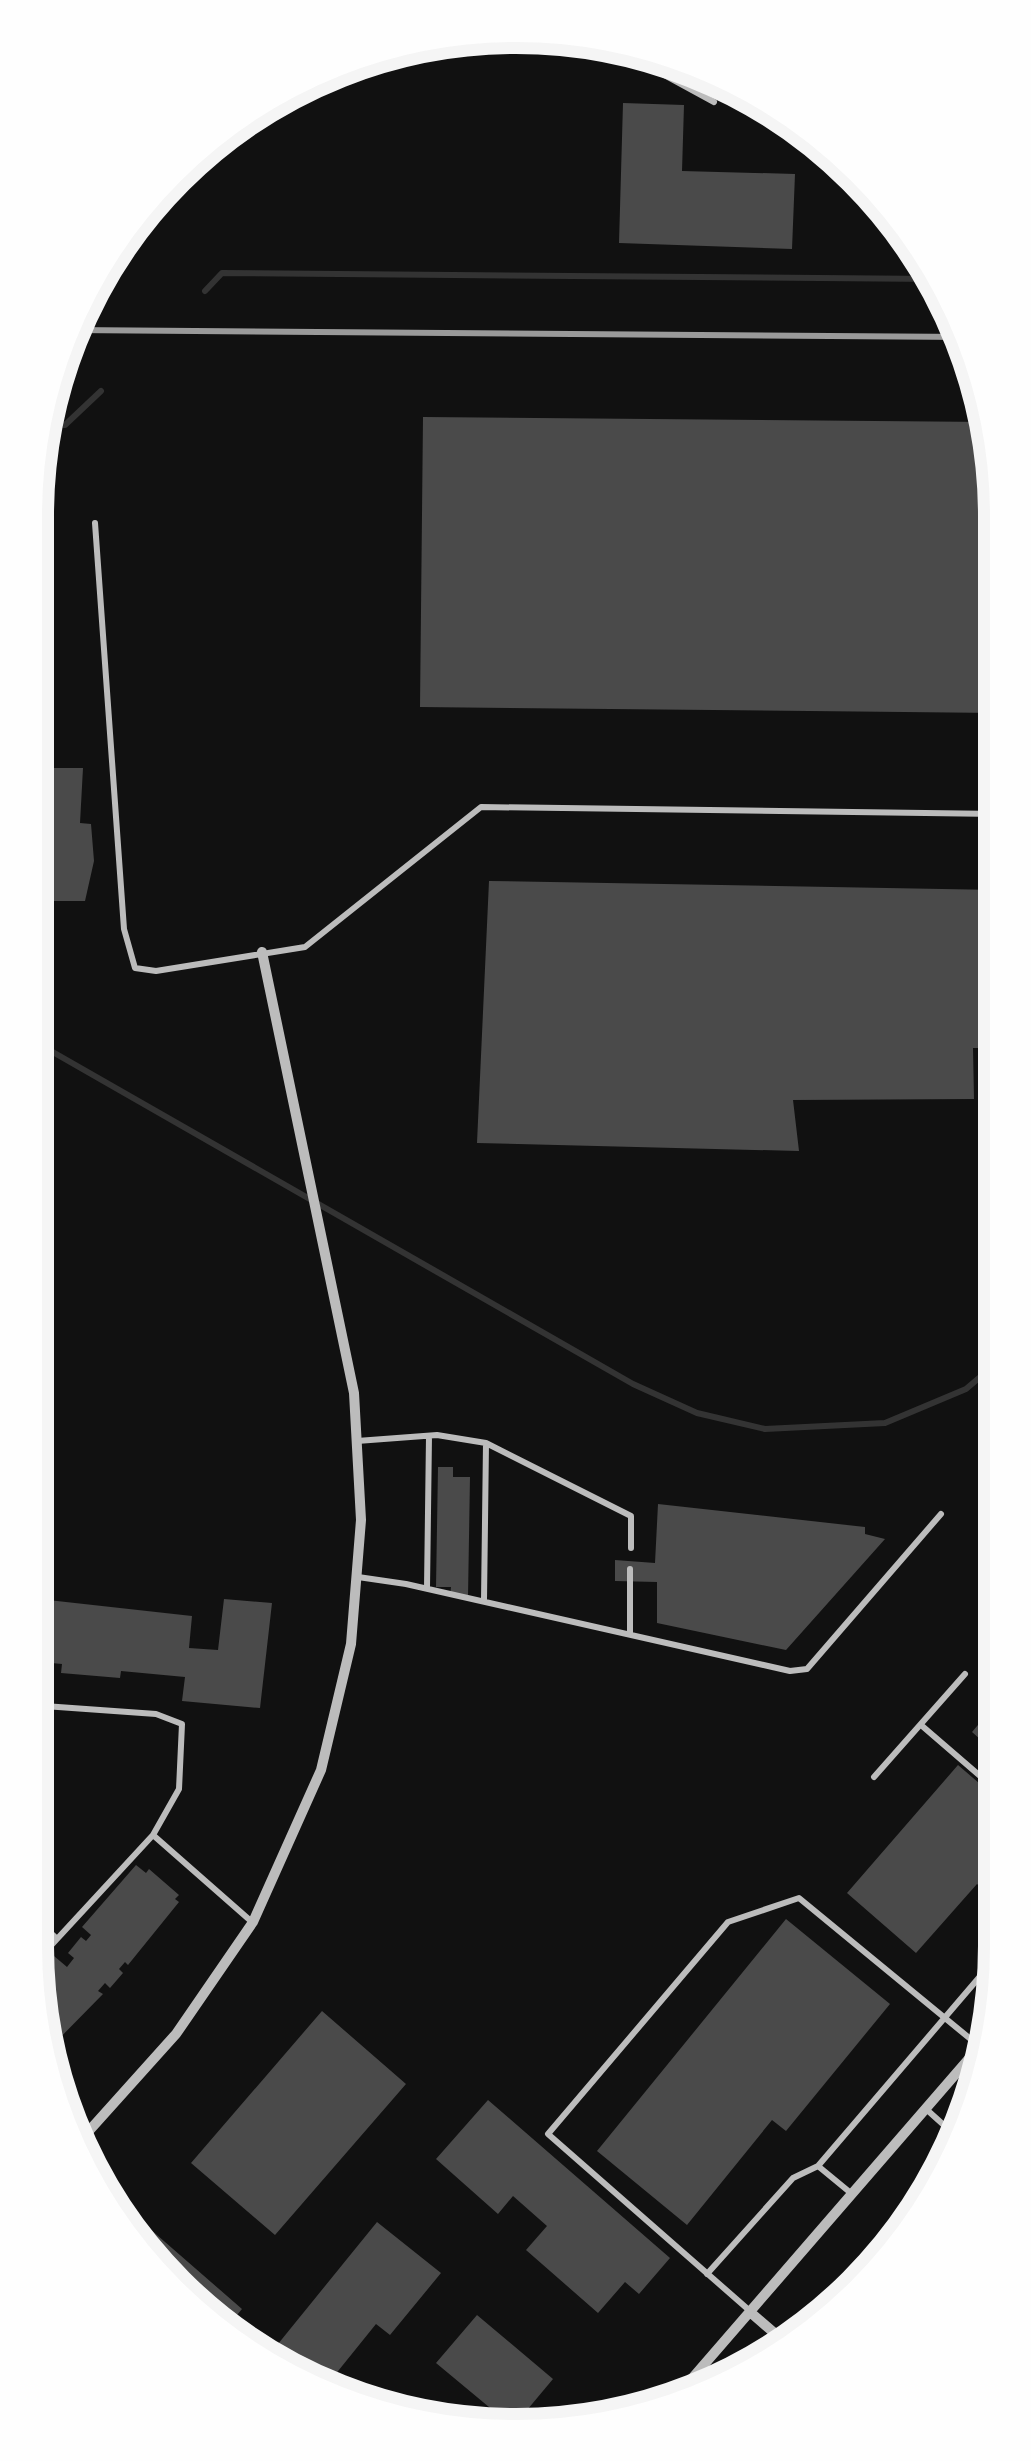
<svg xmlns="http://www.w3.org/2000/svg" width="1031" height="2461" font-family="Arial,sans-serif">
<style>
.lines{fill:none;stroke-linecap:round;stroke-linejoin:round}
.stream{stroke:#333;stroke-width:6}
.building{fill:#4a4a4a}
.service{stroke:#bcbcbc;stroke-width:6}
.minor{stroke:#bcbcbc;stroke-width:10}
.rail{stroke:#9a9a9a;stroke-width:6}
.rim{fill:none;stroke:#f5f5f5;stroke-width:12}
</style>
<rect width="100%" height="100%" fill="#111"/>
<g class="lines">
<!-- stream -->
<path class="stream" d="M205 291 222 273 935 279
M45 424 65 425 101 391
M30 1039 633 1384 697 1413 765 1429 885 1423 966 1389 999 1361"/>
</g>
<!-- building -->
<path class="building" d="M623 103 684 105 682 171 795 174 792 249 619 243Z
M423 417 989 422 997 452 998 713 420 707Z
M36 480H43L51 490 48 768H83L80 823 91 824 94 861 85 901H30V516Z
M489 881 998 890V1048H973L974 1099 793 1100 799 1151 477 1143Z
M438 1467H453V1477H470L468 1597H450L451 1587H436Z
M658 1504 865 1527V1534L885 1539 786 1650 657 1623V1582L615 1581V1560L655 1563Z
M30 1598 192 1616 189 1648 218 1650 224 1599 272 1603 260 1708 182 1701 185 1677 121 1671 120 1678 61 1673 62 1664 30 1661Z
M1000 1699V1757L972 1732Z
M958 1765 1001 1802V1883L990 1895 977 1884 916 1953 847 1893Z
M136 1865 146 1873 149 1869 179 1895 175 1899 179 1902 128 1965 125 1962 119 1969 123 1973 110 1988 105 1983 98 1991 103 1994 47 2051 35 1978 54 1956 67 1967 74 1958 68 1953 81 1937 86 1941 91 1935 82 1927Z
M786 1919 890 2004 786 2131 772 2120 687 2225 597 2151Z
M322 2011 406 2084 275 2235 191 2163Z
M488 2100 670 2258 639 2294 625 2282 598 2313 526 2250 547 2226 513 2196 498 2214 436 2159Z
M134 2215 242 2309 226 2328 150 2265 127 2224Z
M377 2222 441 2273 390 2335 376 2324 326 2386 273 2366 265 2360Z
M477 2315 553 2379 517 2422H507L436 2363Z"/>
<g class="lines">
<!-- service -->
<path class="service" d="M615 48 714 102
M752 95 829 164 834 157
M95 523 124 929 135 968 156 971 305 947 481 807 998 814
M357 1441 437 1435 486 1443 631 1516V1548
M358 1577 406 1584 790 1671 807 1669 941 1514
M427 1588 429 1436
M484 1601 486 1443
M630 1634V1569
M30 1705 156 1714 182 1724 179 1789 153 1835
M921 1725 1001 1794
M874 1777 965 1674
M30 1914 56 1938
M33 1965 153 1835 252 1922
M926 2109 956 2136
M818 2166 852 2194
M707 2274 793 2178 818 2166 1000 1953
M750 2311 548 2134 728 1922 799 1898 979 2046"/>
<!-- minor -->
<path class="minor" d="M79 2142 176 2034 253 1922 321 1770 351 1644 361 1520 354 1393 262 952
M750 2312 786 2343
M676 2397 986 2039"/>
<!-- rail -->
<path class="rail" d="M72 330 966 337"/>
</g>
<!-- crop -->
<path d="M0 0H1031V2461H0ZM516 48H516A468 468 0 0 1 984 516V1946A468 468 0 0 1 516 2414H516A468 468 0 0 1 48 1946V516A468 468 0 0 1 516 48Z" fill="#fefefe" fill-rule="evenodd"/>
<path class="rim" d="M516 48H516A468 468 0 0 1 984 516V1946A468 468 0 0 1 516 2414H516A468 468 0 0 1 48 1946V516A468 468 0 0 1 516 48Z"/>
</svg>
